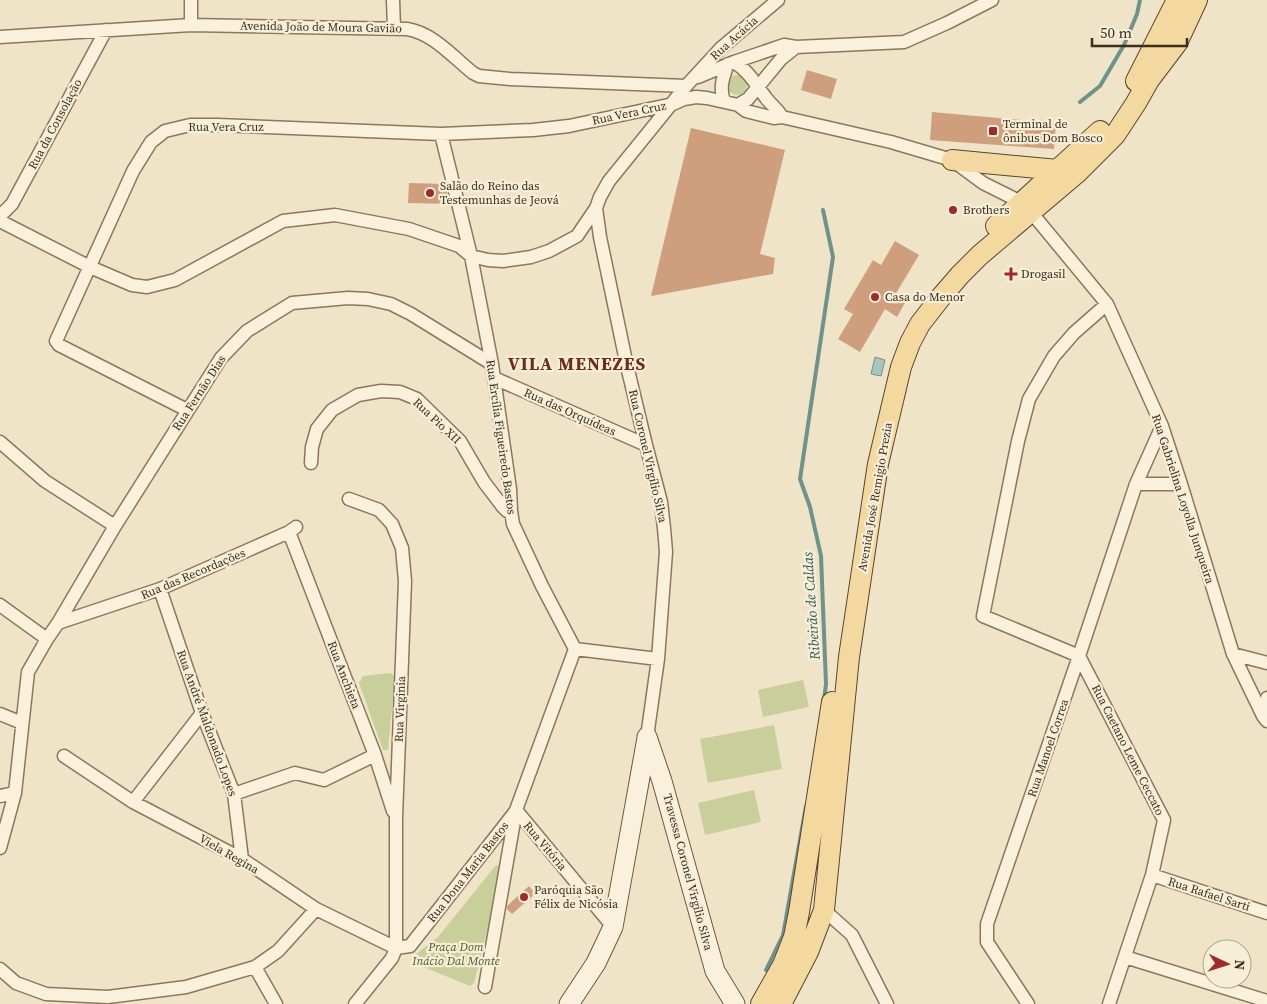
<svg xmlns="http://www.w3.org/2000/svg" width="1267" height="1004" font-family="'Source Serif 4',serif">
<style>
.green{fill:#c9cf9b}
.water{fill:#a9c4bc;stroke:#6f938a}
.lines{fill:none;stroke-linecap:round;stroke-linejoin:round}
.stream{stroke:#6f938a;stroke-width:4}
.building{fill:#cf9f7d}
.street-casing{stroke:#8d765c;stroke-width:15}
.secondary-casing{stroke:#6f573f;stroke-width:21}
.primary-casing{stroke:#5b4430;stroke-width:22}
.street{stroke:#faf1dc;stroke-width:12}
.secondary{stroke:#faf1dc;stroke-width:19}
.primary{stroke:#f3d9a0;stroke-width:20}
.poi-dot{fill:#9e2a2b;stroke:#f7eed8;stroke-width:2}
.labels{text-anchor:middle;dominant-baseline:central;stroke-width:4.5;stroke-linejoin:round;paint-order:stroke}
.street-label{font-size:12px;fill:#3d2e20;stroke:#f7eed8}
.poi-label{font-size:12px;fill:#3d2e20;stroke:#f7eed8;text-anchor:start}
.park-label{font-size:12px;font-style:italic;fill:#4d5a26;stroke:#f7eed8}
.water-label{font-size:14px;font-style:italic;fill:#2f5d5a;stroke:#f7eed8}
.district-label{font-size:18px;font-weight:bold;letter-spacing:1px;fill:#6b2e1e;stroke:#f7eed8}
</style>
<rect width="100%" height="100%" fill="#f0e4c8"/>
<!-- green -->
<path class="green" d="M727 85a10 10 0 1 1 20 0a10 10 0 1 1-20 0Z
M391 673 395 677 388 750H383L359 683 363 676Z
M803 680 809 707 763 717 758 690Z
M774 725 782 769 708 783 700 739Z
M754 790 761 822 705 835 698 803Z
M496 865 503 869 474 983 470 986 421 966 416 954 438 937Z"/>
<!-- water -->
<path class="water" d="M875 357 885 360 881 376 871 374Z"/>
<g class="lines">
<!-- stream -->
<path class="stream" d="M1080 102 1100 86 1124 45 1137 14 1140 0
M823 210 833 257 800 479 810 507 821 556 826 684 824 700
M766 970 783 935 806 806"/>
</g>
<!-- building -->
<path class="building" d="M807 70 837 79 831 99 801 90Z
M932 112 1056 123 1054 149 930 140Z
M691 128 785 150 760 254 775 258 773 274 651 296Z
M409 183 445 184 450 204 408 203Z
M895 241 919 255 895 295 906 301 897 317 885 309 860 352 838 339 853 314 844 309 873 260 881 265Z
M529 886 535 894 512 914 507 909V906Z"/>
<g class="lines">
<defs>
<path id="street" d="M393 0 394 28
M191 25V0
M0 37 191 25 407 29C433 33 453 57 473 73L479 76 510 79 686 86
M734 62C749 71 756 85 766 98 772 106 777 108 782 117
M698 77 734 62 784 45 796 47 904 42 947 23 992 0
M724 101C719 88 723 77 728 64
M738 105 748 99 781 59 796 47
M441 134 471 256 492 364 510 489 511 511 513 524 542 586 575 649 516 810 485 987
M0 216 12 204 106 30
M0 221 90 267 132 285 147 287 175 280 283 221 335 215 409 229 459 246 471 256 488 260 503 261 531 257 549 251 577 236 596 208
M1107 304 1074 333 1054 356 1029 399 1018 441 983 616 1079 656 1164 820 1152 875 1109 1004
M494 378 646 445
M187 410 59 345 56 341 133 171 151 142 165 131 190 125H217L441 134 533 130 569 126 673 104 684 99 696 97 707 98 738 105 746 111 774 118 782 117 891 142 952 160 983 183 1021 202 1031 212 1107 304 1162 426 1181 484 1233 654 1263 716 1267 721
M0 442 45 481 115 526
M311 463 312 447 317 429 332 410 358 395 381 391 400 392 417 399 460 441 484 482 503 507 507 511H511
M1136 484H1181
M349 499 379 510 392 524 402 548 405 581 396 818V948L392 958 355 1004
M289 532 375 755 393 811
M160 589 202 713 234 794 242 859
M0 605 47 639
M58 623 160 589 289 532 296 527
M575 649 658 659
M1233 654 1267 663
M0 714 22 723
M1263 716 1267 698
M647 737 658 659 666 552 664 528 661 502 646 445 627 366 600 237 596 208 600 197 609 181 686 86 721 48 778 0
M64 756 133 802 242 859 316 909 396 948
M234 794 295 773 324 780 375 755
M0 796 15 793
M133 802 202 713
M516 810 613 927
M0 848 15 793 28 672 47 639 58 623 115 526 221 358 247 331 292 303 348 298 368 299 391 304 411 314 492 364
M1152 875 1267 913
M824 910 852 935 887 1004
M396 948 410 946 515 812
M1125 957 1267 1001
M255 967 276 1004
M0 969 16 983 46 994 108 997 186 987 255 967 278 951 316 909
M1028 1004 987 942V924L1079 656 1136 484 1162 426"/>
<path id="secondary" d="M647 737 662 781 715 971 735 1004
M569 1004 596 963 613 927 647 738"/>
<path id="primary" d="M1136 81 1177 0
M952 160 1058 170
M996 226 1100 131
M761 1004 783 965 794 937 799 912 832 702
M781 1004 808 952 824 910 849 657 878 464 901 367 910 343 920 324 941 297 960 275 980 255 1078 172 1115 135 1136 103 1149 80 1177 43 1197 0"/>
</defs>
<!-- street casing -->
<use href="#street" class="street-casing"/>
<!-- secondary casing -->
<use href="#secondary" class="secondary-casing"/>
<!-- primary casing -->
<use href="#primary" class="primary-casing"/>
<!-- street -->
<use href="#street" class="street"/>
<!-- secondary -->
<use href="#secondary" class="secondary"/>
<!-- primary -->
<use href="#primary" class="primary"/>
</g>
<!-- markers -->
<g class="poi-dot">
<rect x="988" y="126" width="10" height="10" rx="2.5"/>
<circle cx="430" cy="193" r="5"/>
<circle cx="953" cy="210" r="5"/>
<path d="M1008.5 266.5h5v5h5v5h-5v5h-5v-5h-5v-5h5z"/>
<circle cx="875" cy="297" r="5"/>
<circle cx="524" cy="897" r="5"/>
</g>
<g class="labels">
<!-- street labels -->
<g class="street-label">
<text transform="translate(321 27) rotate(1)">Avenida João de Moura Gavião</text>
<text transform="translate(734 38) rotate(-42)">Rua Acácia</text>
<text transform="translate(629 113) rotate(-12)">Rua Vera Cruz</text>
<text transform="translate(55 124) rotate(-62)">Rua da Consolação</text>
<text x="226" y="127">Rua Vera Cruz</text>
<text transform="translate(199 393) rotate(-57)">Rua Fernão Dias</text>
<text transform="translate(570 412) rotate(24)">Rua das Orquídeas</text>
<text transform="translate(437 421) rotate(43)">Rua Pio XII</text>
<text transform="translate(501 437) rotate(82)">Rua Ercília Figueiredo Bastos</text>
<text transform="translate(648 456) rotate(77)">Rua Coronel Virgílio Silva</text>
<text transform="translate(875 497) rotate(-80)">Avenida José Remigio Prezia</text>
<text transform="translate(1183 499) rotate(72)">Rua Gabrielina Loyolla Junqueira</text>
<text transform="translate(193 574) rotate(-23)">Rua das Recordações</text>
<text transform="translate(344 675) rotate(69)">Rua Anchieta</text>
<text transform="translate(400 709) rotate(-88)">Rua Virginia</text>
<text transform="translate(207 723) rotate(70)">Rua André Maldonado Lopes</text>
<text transform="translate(1048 748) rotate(-71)">Rua Manoel Correa</text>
<text transform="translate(1128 750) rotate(63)">Rua Caetano Leme Ceccato</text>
<text transform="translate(545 846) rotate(50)">Rua Vitória</text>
<text transform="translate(229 854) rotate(30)">Viela Regina</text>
<text transform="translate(468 872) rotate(-52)">Rua Dona Maria Bastos</text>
<text transform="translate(688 872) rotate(75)">Travessa Coronel Virgílio Silva</text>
<text transform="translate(1209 894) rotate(18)">Rua Rafael Sarti</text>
</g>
<!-- poi labels -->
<g class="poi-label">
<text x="1003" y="124">Terminal de<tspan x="1003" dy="14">ônibus Dom Bosco</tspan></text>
<text x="440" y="186">Salão do Reino das<tspan x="440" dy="14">Testemunhas de Jeová</tspan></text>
<text x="963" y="210">Brothers</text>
<text x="1021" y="274">Drogasil</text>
<text x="885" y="297">Casa do Menor</text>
<text x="534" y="890">Paróquia São<tspan x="534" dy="14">Félix de Nicósia</tspan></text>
</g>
<!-- park labels -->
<g class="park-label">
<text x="456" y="947">Praça Dom<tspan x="456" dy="14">Inácio Dal Monte</tspan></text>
</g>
<!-- water labels -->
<g class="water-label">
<text transform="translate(811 606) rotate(-94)">Ribeirão de Caldas</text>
</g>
<!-- district labels -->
<g class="district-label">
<text x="577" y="363">VILA MENEZES</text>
</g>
</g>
<!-- north arrow -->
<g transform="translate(1227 964) rotate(94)"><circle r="24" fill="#f7eed8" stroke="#ada18e"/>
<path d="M0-4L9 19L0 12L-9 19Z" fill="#9e2a2b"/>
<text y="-8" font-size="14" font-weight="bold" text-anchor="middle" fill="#3d2e20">N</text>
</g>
<!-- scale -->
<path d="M1092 38v8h95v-8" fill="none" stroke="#3d2e20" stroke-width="2.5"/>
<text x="1100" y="38" font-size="15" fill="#3d2e20" stroke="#f7eed8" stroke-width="4" paint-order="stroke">50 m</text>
</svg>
